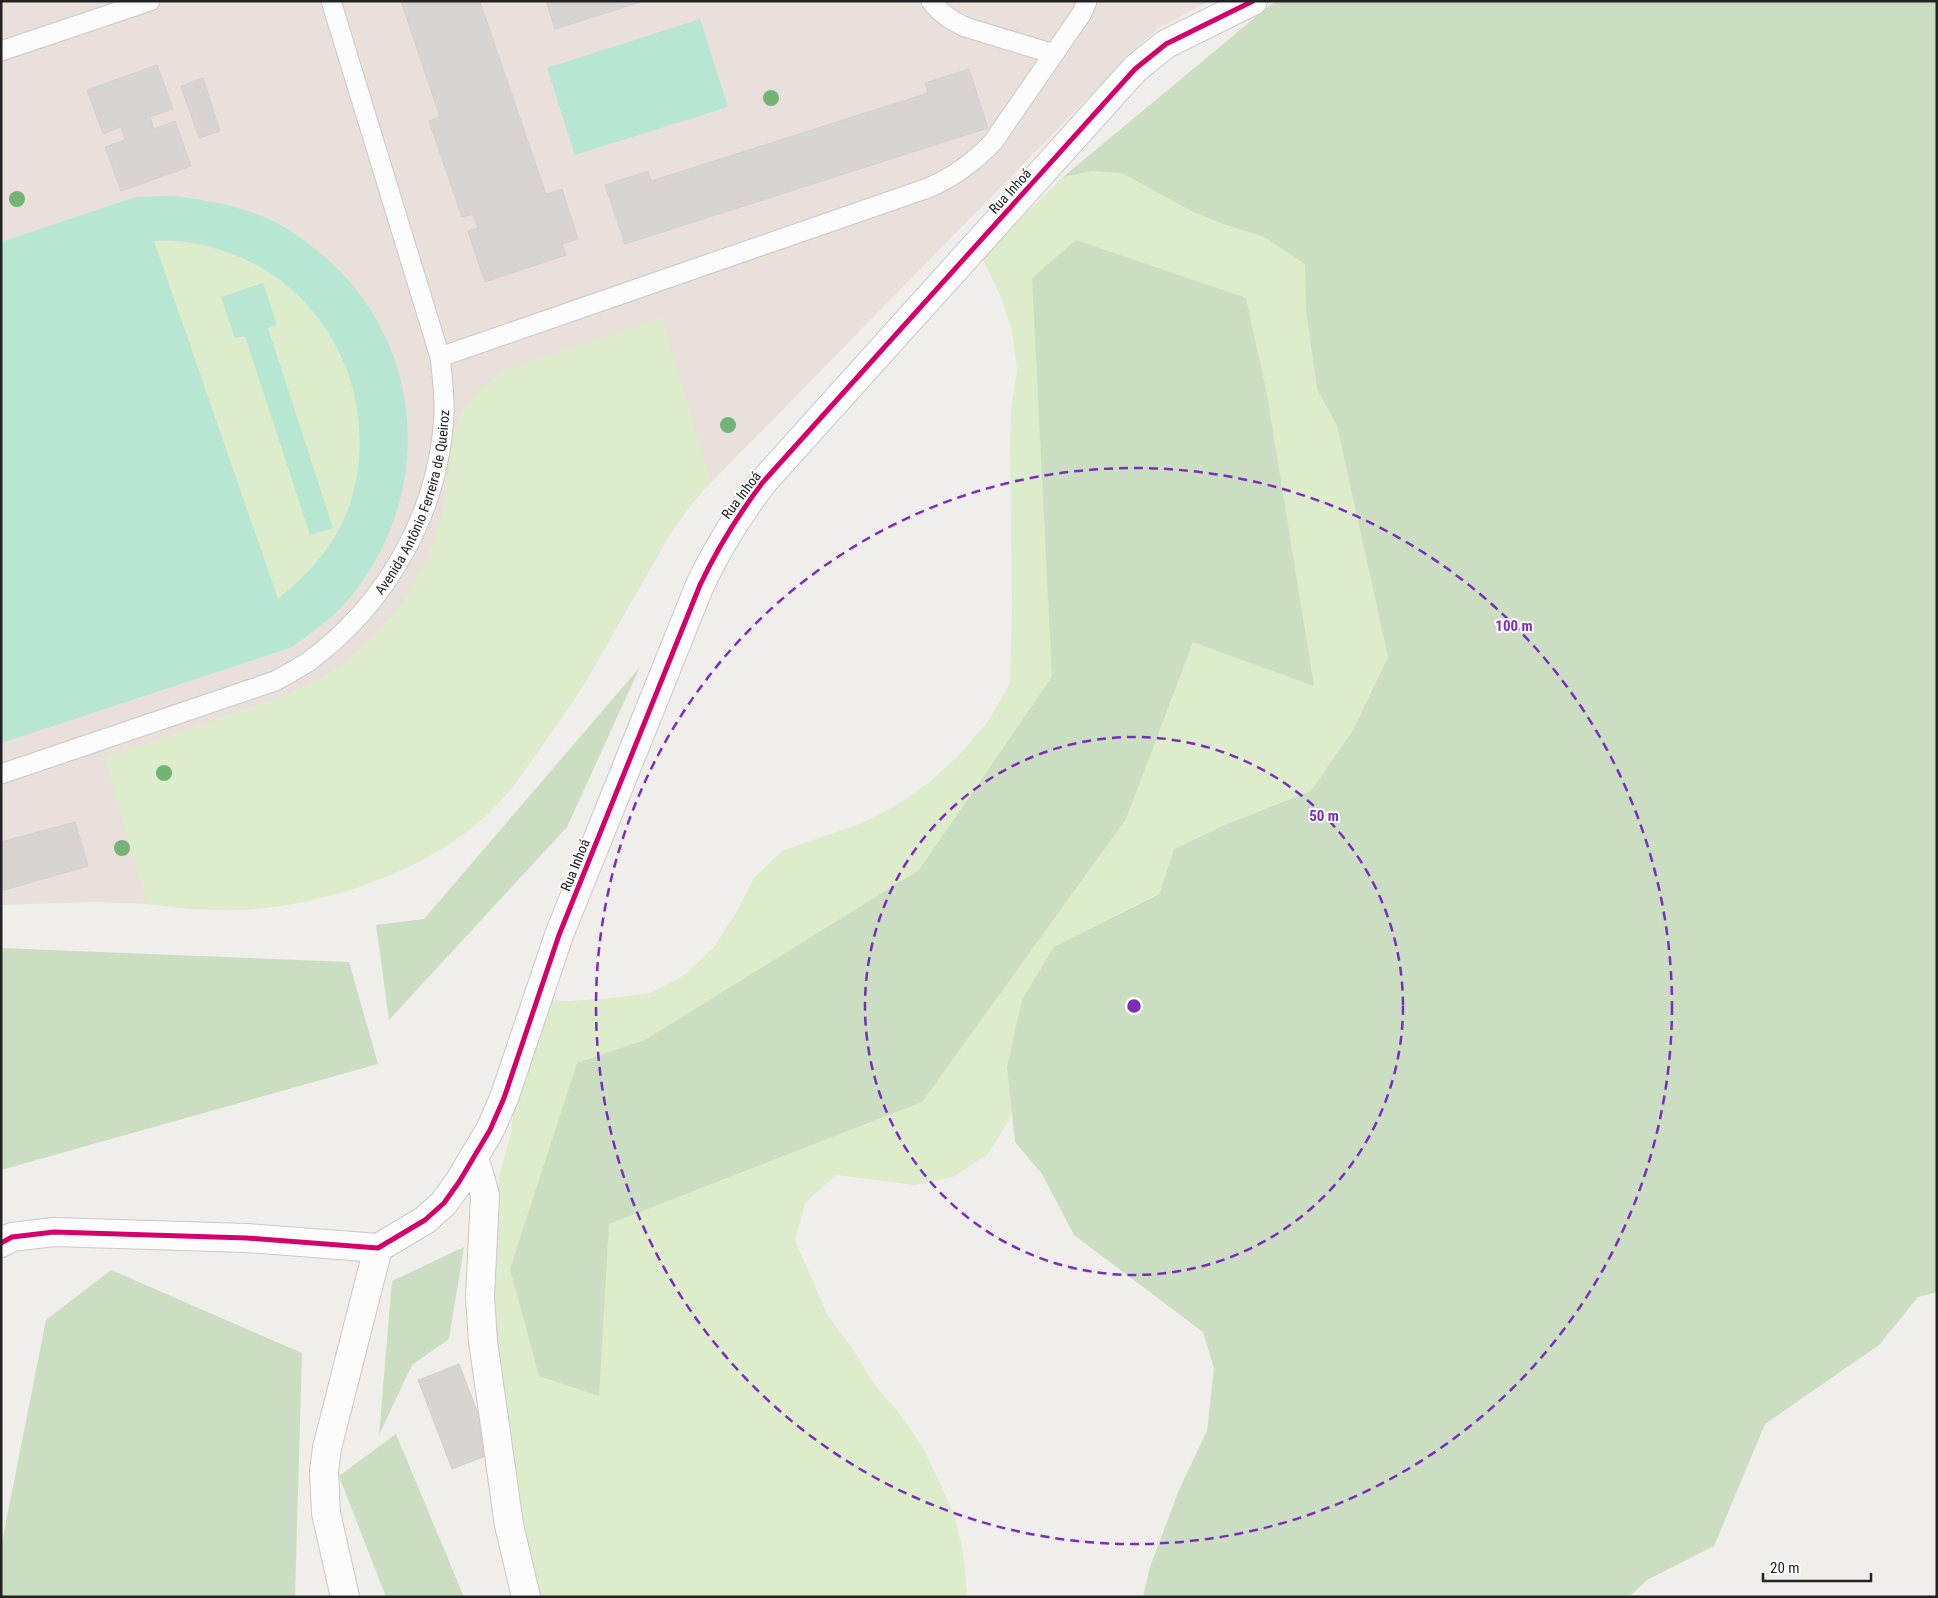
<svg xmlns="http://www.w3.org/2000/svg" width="1938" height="1598" font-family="'Roboto Condensed',sans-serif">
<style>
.military{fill:#eae0db}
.grass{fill:#ddeccb;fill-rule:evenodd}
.forest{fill:#cbdec1}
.pitch{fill:#b7e6d2;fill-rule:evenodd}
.building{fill:#d7d4d2;stroke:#d3d0cc}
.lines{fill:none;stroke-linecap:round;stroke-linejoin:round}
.service-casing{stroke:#c9c8c7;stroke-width:21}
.minor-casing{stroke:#c9c8c7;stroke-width:30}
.service{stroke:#fdfcfc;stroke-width:19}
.minor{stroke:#fdfcfc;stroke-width:28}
.cycleway-casing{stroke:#fff;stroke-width:8}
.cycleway{stroke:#d6006c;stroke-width:5}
.tree{fill:#73b476}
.ring{fill:none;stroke:#7b2cbf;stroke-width:2.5;stroke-dasharray:9 6}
.labels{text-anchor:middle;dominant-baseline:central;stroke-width:4;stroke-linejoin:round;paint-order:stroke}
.street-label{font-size:14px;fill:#222;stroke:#fff}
.centre{fill:#7b2cbf;stroke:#fff;stroke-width:2.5}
.ring-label{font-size:15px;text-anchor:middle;font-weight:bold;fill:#7b2cbf;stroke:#fff;stroke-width:4;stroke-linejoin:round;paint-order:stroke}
</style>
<rect width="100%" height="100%" fill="#f0eeeb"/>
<!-- military -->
<path class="military" d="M1 1H1209L1158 29 1145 40 694 500 676 524 584 684 513 787 487 814 458 838 427 856 394 873 359 887 320 898 280 906 240 910 193 909 147 904 95 902 1 905Z"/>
<!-- grass -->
<path class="grass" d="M1092 170 1122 173 1193 212 1226 225 1264 237 1306 264V312L1317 389 1337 426 1388 657 1353 730 1311 791 1227 824 1174 849 1159 893 1054 947 1007 1067 1012 1110 1009 1120 988 1154 953 1177 915 1185 836 1175 805 1203 795 1240 828 1316 853 1349 873 1383 899 1413 921 1444 938 1479 954 1514 963 1552 967 1593 966 1597H538L509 1478 489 1306 495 1191 511 1133 517 1081 543 1000 568 1001 612 998 650 993 686 974 714 947 736 913 754 878 782 851 862 823 898 804 930 782 961 753 989 720 1010 683 1012 606 1010 449 1011 411 1017 369 1012 331 1000 295 983 260 1018 221 1063 177Z
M154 241C197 242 236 251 272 274 353 326 386 444 339 529 323 557 302 579 277 600ZM277 325 268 328 310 534 245 335 235 338Z
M662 318 711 482C657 540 626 616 585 683 574 701 562 717 550 734 531 762 513 789 489 813 429 871 321 907 239 910 208 911 178 908 147 904L105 758C143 745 181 732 219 718 248 708 280 699 308 685 357 660 400 615 424 565 433 546 439 524 444 503 450 473 448 436 465 408 474 392 487 382 503 372Z"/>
<!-- forest -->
<path class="forest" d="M1275 1H1937V1292L1918 1297 1879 1345 1765 1424 1714 1546 1647 1580 1629 1597H1143L1150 1567 1179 1490 1207 1431 1214 1368 1203 1332 1074 1235 1042 1174 1015 1142 1007 1067 1022 1000 1054 947 1159 894 1174 849 1227 824 1311 791 1353 730 1388 657 1337 426 1317 389 1306 312 1305 264 1264 237 1226 225 1193 212 1122 173 1092 171 1063 177Z
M1076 240 1246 298 1267 395 1314 686 1193 642 1126 819 922 1102 609 1224 599 1396 539 1376 510 1269 577 1063 645 1040 919 870 1052 677 1032 278Z
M640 667 567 827 389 1020 376 925 424 919Z
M1 948 349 962 378 1064 1 1170Z
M464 1247 449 1339 412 1365 379 1435 392 1281Z
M111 1270 302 1353 295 1597H1V1547L46 1320Z
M396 1434 464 1597H386L339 1476Z"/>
<!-- pitch -->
<path class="pitch" d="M700 19 728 107 575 155 547 68Z
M173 196C210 200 245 207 279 224 295 233 311 245 325 257 427 346 435 497 348 600 332 619 311 633 290 648L1 743V242L135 197ZM154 241C182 239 210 245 235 255 331 293 380 400 352 497 340 540 311 572 278 599Z
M263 283 277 325 268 328 333 528 310 535 245 336 235 338 221 297Z"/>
<!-- building -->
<path class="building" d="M401 1H482L480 2 546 194 562 189 578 239 562 244 566 255 485 282 468 231 478 228 473 214 462 217 429 121 440 117Z
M546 1H644L555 29Z
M157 65 173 109 150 117 154 129 175 121 191 166 121 191 105 147 125 140 121 127 103 134 87 90Z
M969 69 988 128 625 244 605 185 648 171 651 181 928 93 925 83Z
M203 78 220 131 199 138 181 86Z
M75 822 88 866 1 891V842Z
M459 1364 493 1453 452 1469 418 1380Z"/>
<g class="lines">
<defs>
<g id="service">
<path d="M931 1C941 14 951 20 965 27L1054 54"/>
<path d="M1 51 150 1"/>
<path d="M440 357 928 188C954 177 974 162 993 142L1082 13 1087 1"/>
<path id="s1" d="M1 774 275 681C286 675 297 669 308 662 387 604 439 512 444 414 445 396 442 376 440 357L331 1"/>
</g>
<path id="minor" d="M473 1159 478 1170 485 1195 480 1297 483 1341 509 1525 526 1597
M1 1243 12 1237 54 1232 247 1238 378 1248 425 1220 444 1203 459 1182 490 1130 504 1098 559 935 700 585C718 547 738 515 763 482L1135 69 1166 44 1253 1
M345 1597 326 1513 324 1471 327 1448 378 1248"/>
</defs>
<!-- service casing -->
<use href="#service" class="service-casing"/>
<!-- minor casing -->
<use href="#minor" class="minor-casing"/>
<!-- service -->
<use href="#service" class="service"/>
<!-- minor -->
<use href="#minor" class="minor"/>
<defs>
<path id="cycleway" d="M1 1243 12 1237 54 1232 247 1238 378 1248 425 1220 444 1203 459 1182 490 1130 504 1098 559 935 700 585C718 547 738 515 763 482L1135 69 1166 44 1253 1"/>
</defs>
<!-- cycleway casing -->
<use href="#cycleway" class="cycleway-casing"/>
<!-- cycleway -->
<use href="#cycleway" class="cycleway"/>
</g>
<!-- trees -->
<g class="tree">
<circle cx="771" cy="98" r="8"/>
<circle cx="17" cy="199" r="8"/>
<circle cx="728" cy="425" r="8"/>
<circle cx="164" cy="773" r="8"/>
<circle cx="122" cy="848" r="8"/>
</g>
<!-- distance rings -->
<g class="ring">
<circle cx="1134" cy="1006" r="269"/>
<circle cx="1134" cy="1006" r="538"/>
</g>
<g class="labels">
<!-- street labels -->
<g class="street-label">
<text transform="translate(1010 191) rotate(-48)">Rua Inhoá</text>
<text transform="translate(741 495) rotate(-53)">Rua Inhoá</text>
<text stroke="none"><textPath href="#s1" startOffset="525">Avenida Antônio Ferreira de Queiroz</textPath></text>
<text transform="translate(575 865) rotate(-68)">Rua Inhoá</text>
</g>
</g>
<circle cx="1134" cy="1006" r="8" class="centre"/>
<g class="ring-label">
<text x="1514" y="631">100 m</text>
<text x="1324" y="821">50 m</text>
</g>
<!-- border -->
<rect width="1938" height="1598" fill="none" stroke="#222222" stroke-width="5"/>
<!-- scale -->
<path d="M1763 1573v8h108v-8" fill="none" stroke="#222222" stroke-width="2.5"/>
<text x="1770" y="1573" font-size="15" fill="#222222" stroke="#ffffff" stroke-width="4" paint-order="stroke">20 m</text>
</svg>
